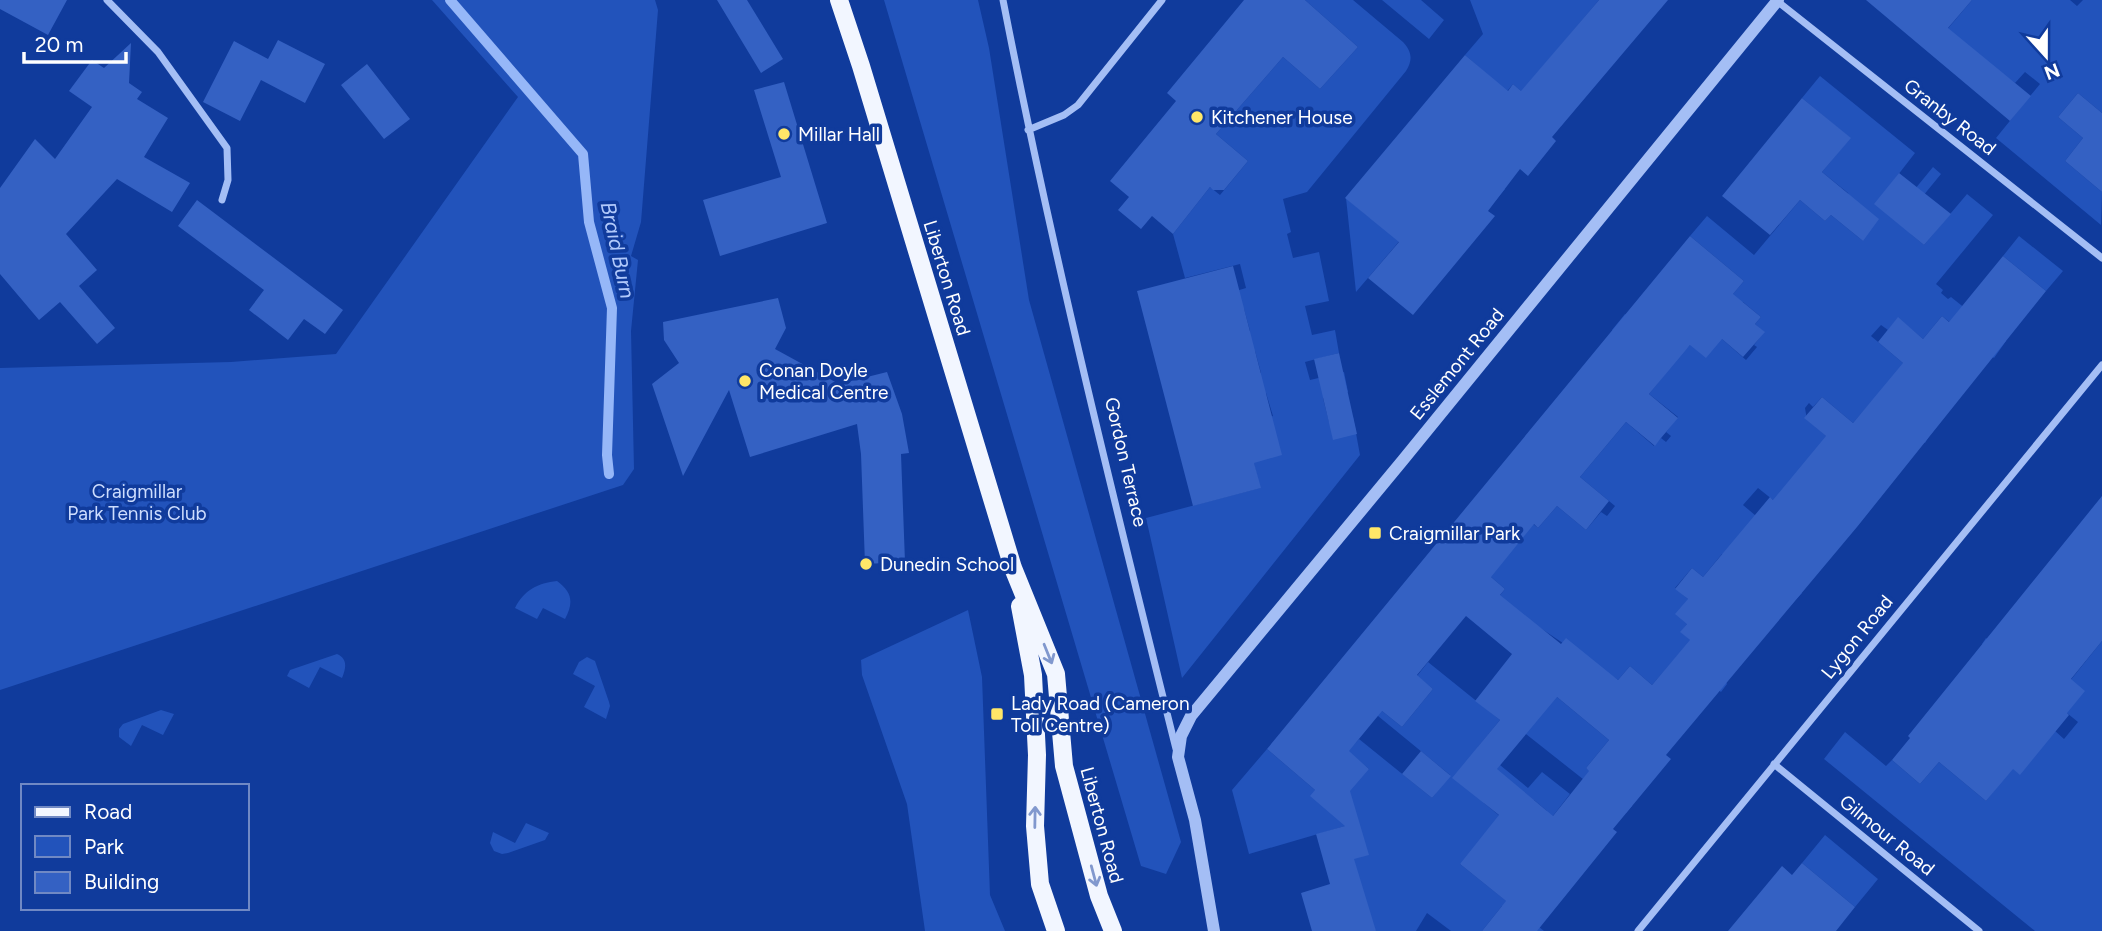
<svg xmlns="http://www.w3.org/2000/svg" width="2102" height="931" font-family="Figtree,sans-serif">
<style>
.green{fill:#2253bb}
.lines{fill:none;stroke-linecap:round;stroke-linejoin:round}
.stream{stroke:#96b7f8;stroke-width:10}
.building{fill:#3461c3;fill-rule:evenodd}
.minor{stroke:#a4bef5;stroke-width:7}
.tertiary{stroke:#a4bef5;stroke-width:12}
.primary{stroke:#f2f6ff;stroke-width:18}
.oneway{stroke:#8198ce}
.poi-dot{fill:#ffe768;stroke:#103b9c;stroke-width:2.5}
.labels{text-anchor:middle;dominant-baseline:central;stroke-width:7;stroke-linejoin:round;paint-order:stroke}
.poi-label{font-size:19px;fill:#fff;stroke:#103b9c;text-anchor:start}
.street-label{font-size:19px;fill:#fff;stroke:#103b9c}
.park-label{font-size:19px;fill:#cdddfe;stroke:#103b9c}
.water-label{font-size:21px;font-style:italic;fill:#b1c9fb;stroke:#103b9c}
</style>
<rect width="100%" height="100%" fill="#103b9c"/>
<!-- green -->
<path class="green" d="M432 0H655L658 10 641 222 631 256 638 260 631 331 634 469 623 485 0 690V368L231 362 336 354 518 97Z
M884 0H978L989 48 1029 300 1181 842 1166 874 1141 866Z
M1305 0H1353L1403 42C1412 52 1413 60 1406 71L1307 192 1283 199 1291 232 1287 234 1293 258 1319 252 1329 301 1305 306 1312 335 1335 330 1339 353 1305 362 1310 380 1344 372 1348 392 1323 398 1329 422 1353 417 1360 455 1182 678 1146 518 1260 488 1244 424 1273 416 1266 393 1238 400 1233 381 1261 373 1255 351 1222 338 1250 331 1244 309 1224 314 1219 296 1246 288 1240 264 1185 278 1173 234 1210 187 1220 195 1248 161 1216 134 1283 57 1320 89 1358 47Z
M1382 0H1421L1444 20 1429 39Z
M1470 0H1599L1534 77 1523 93 1513 84 1504 95 1470 161 1505 189 1496 200 1437 197 1356 292 1346 198 1370 218 1488 75 1465 55 1483 34Z
M1972 0H2070L2077 6 2083 0H2102V113L2078 93 2058 117 2083 138 2065 161 2102 192 2101 225 1996 138 2040 84 2025 72 2015 83 1945 32Z
M1820 76 1915 153 1880 198 1897 211 1933 167 1941 174 1909 213 1911 234 1924 245 1967 194 1993 215 1936 284 1943 290 1941 293 1948 299 1951 297 2006 341 1994 358 1942 316 1923 339 1898 318 1888 330 1881 325 1871 336 1903 363 1929 436 1925 443 1872 401 1853 423 1822 397 1813 407 1809 403 1805 408 1807 420 1836 444 1783 508 1758 488 1743 505 1768 526 1749 551 1802 593 1788 608 1722 554 1703 577 1692 568 1675 588 1688 599 1687 624 1681 632 1732 675 1726 682 1727 684 1721 692 1678 655 1652 685 1630 666 1618 680 1497 599 1505 589 1491 577 1486 485 1538 528 1557 506 1586 530 1601 512 1607 516 1615 506 1580 477 1626 422 1654 446 1661 438 1666 442 1671 436 1666 432 1678 417 1649 394 1665 374 1612 330 1625 314 1648 333 1687 348 1690 345 1722 339 1746 360 1757 347 1754 345 1764 332 1755 324 1761 317 1743 302 1727 301 1744 281 1690 236 1707 216 1754 255 1800 200 1825 221 1831 215 1863 241 1848 193 1822 172 1850 138 1802 98Z
M2019 236 2063 271 2046 291 2003 256Z
M557 581C572 592 574 602 565 619L543 608 537 619 515 608C524 590 538 583 557 581Z
M968 610 982 677 990 895 1005 931H925L907 804 862 675 861 660Z
M1986 638 2057 697 2102 641V931H2035L1824 759 1845 732 1886 766 1892 760 1920 784 1939 762 1986 801 1997 787 1988 748 2020 774 2054 730 2064 739 2078 722 1982 644Z
M337 654C348 659 346 668 342 678L320 667 309 688 287 676 290 670Z
M587 657 595 661 609 702 610 706 606 719 584 707 595 686 573 674 579 662Z
M1428 662 1500 720 1478 747 1528 788 1542 772 1570 794 1549 821 1547 811 1534 800 1484 803 1525 837 1460 864 1544 931H1533L1502 906 1482 931H1451L1427 913 1416 931H1376L1330 884 1359 822 1249 854 1232 790 1267 749 1315 790 1369 769 1348 751 1359 739 1432 798 1450 775 1328 675 1377 707 1402 727 1433 689 1417 676Z
M1534 678 1609 740 1586 768 1632 806 1626 813 1503 716Z
M161 710 174 714 163 735 142 725 131 746 119 737V729L123 724Z
M526 823 549 833 545 840 508 853 502 854 494 851 490 843 493 832 515 843Z
M1825 835 1878 879 1855 907 1802 863Z"/>
<g class="lines">
<!-- stream -->
<path class="stream" d="M450 0 583 154 589 222 612 308 607 455 609 474"/>
</g>
<!-- building -->
<path class="building" d="M0 0H67L48 35 0 9Z
M717 0H747L783 59 761 73Z
M1244 0H1305L1358 47 1320 89 1283 57 1216 134 1248 161 1224 190H1213L1210 187 1173 234 1152 216 1141 229 1118 210 1129 197 1110 181 1176 101 1167 93Z
M1599 0H1668L1552 137 1556 141 1528 176 1520 169 1488 211 1495 216 1413 315 1368 278 1399 242 1345 198 1465 55 1508 91 1513 84 1521 91Z
M1866 0H1972L1948 28 2031 96 2010 121Z
M278 40 325 64 305 103 261 80 240 121 203 102 234 41 268 59Z
M131 43 129 83 142 92 137 99 168 118 144 157 190 183 172 212 117 179 66 234 97 270 79 286 115 328 97 344 60 302 39 320 0 274V188L35 139 55 159 92 107 69 91 92 60 104 68Z
M367 64 410 119 384 139 341 85Z
M784 82 827 223 720 256 703 200 781 177 754 90Z
M2078 93 2102 113V192L2065 161 2083 138 2058 117Z
M1802 98 1851 138 1822 172 1879 219 1863 241 1831 215 1825 221 1800 200 1770 235 1722 196Z
M1899 173 1951 214 1924 245 1874 204Z
M197 200 343 310 325 334 304 319 288 340 249 310 264 290 178 226Z
M1690 236 1744 281 1733 294 1761 317 1755 324 1765 332 1743 357 1722 339 1706 358 1690 345 1649 394 1678 418 1661 438 1655 446 1626 422 1580 477 1609 501 1586 530 1557 506 1538 528 1534 524 1491 577 1505 589 1500 595 1561 644 1566 638 1618 680 1630 666 1652 685 1690 640 1680 632 1687 624 1675 614 1688 599 1675 589 1692 568 1703 577 1770 497 1773 500 1826 436 1804 418 1822 397 1853 423 1903 363 1878 342 1898 317 1923 339 1942 316 1949 322 2003 256 2046 291 1857 527 1666 755 1671 759 1613 829 1617 832 1537 931H1482L1506 901 1460 864 1499 815 1452 778 1500 720 1475 701 1512 654 1466 616 1417 675 1433 689 1402 727 1382 711 1349 751 1369 769 1350 791 1369 855 1354 859 1376 931H1312L1301 893 1330 884 1316 834 1345 826 1310 796 1315 790 1267 749ZM1557 697 1609 740 1586 768 1589 771 1553 816 1497 769Z
M1233 266 1282 455 1254 463 1261 488 1193 506 1137 291Z
M778 298 786 328 775 349 839 384 887 372 902 414 909 453 901 454 905 562 865 564 861 454 857 424 750 457 729 390 683 476 652 384 679 363 664 340 663 322Z
M1339 353 1357 434 1333 440 1314 359Z
M2102 496V641L2071 679 2085 691 2067 713 2069 715 2020 775 2013 769 1986 801 1939 762 1920 784 1892 760 1910 738 1908 736Z
M1421 751 1451 776 1432 798 1402 774Z
M1802 863 1855 907 1836 931H1728L1782 866 1792 875Z"/>
<g class="lines">
<!-- minor -->
<path class="minor" d="M107 0 158 52 227 148 228 180 222 200
M1003 0C1052 251 1114 501 1176 749
M1777 1 2102 258
M1028 130 1064 115 1078 105 1162 0
M1774 764 1979 931
M1638 931 2102 365"/>
<!-- tertiary -->
<path class="tertiary" d="M1214 931 1195 820 1178 757 1181 736 1191 716 1403 460 1778 0"/>
<!-- primary -->
<path class="primary" d="M839 0 861 66 1013 568 1056 674 1064 766 1099 896 1113 931
M1020 606 1033 675 1037 755 1035 826 1040 884 1056 931"/>
</g>
<!-- one-way arrows -->
<defs><path id="oneway-shaft" d="M-6 0H5M1.5-3L5.5 0L1.5 3" fill="none" stroke-width="1.6" stroke-linecap="round" stroke-linejoin="round" transform="scale(1.75)"/></defs>
<g class="oneway">
<use href="#oneway-shaft" transform="translate(1048 654) rotate(68)"/>
<use href="#oneway-shaft" transform="translate(1035 817) rotate(-89)"/>
<use href="#oneway-shaft" transform="translate(1094 876) rotate(75)"/>
</g>
<!-- markers -->
<g class="poi-dot">
<circle cx="1197" cy="117" r="7"/>
<circle cx="784" cy="134" r="7"/>
<circle cx="745" cy="381" r="7"/>
<rect x="1368" y="526" width="14" height="14" rx="3.5"/>
<circle cx="866" cy="564" r="7"/>
<rect x="990" y="707" width="14" height="14" rx="3.5"/>
</g>
<g class="labels">
<!-- poi labels -->
<g class="poi-label">
<text x="1211" y="117">Kitchener House</text>
<text x="798" y="134">Millar Hall</text>
<text x="759" y="370">Conan Doyle<tspan x="759" dy="22">Medical Centre</tspan></text>
<text x="1389" y="533">Craigmillar Park</text>
<text x="880" y="564">Dunedin School</text>
<text x="1011" y="703">Lady Road (Cameron<tspan x="1011" dy="22">Toll Centre)</tspan></text>
</g>
<!-- street labels -->
<g class="street-label">
<text transform="translate(1950 117) rotate(38)">Granby Road</text>
<text transform="translate(947 278) rotate(73)">Liberton Road</text>
<text transform="translate(1457 364) rotate(-51)">Esslemont Road</text>
<text transform="translate(1126 462) rotate(77)">Gordon Terrace</text>
<text transform="translate(1857 637) rotate(-51)">Lygon Road</text>
<text transform="translate(1102 825) rotate(75)">Liberton Road</text>
<text transform="translate(1887 835) rotate(39)">Gilmour Road</text>
</g>
<!-- park labels -->
<g class="park-label">
<text x="137" y="491">Craigmillar<tspan x="137" dy="22">Park Tennis Club</tspan></text>
</g>
<!-- water labels -->
<g class="water-label">
<text transform="translate(618 250) rotate(78)">Braid Burn</text>
</g>
</g>
<!-- legend -->
<rect x="21" y="784" width="228" height="126" fill="#103b9c" stroke="#7089c4" stroke-width="2"/>
<rect x="35" y="807" width="35" height="10" fill="#f2f6ff" stroke="#7089c4" stroke-width="2"/>
<text x="84" y="819" font-size="21" fill="#ffffff">Road</text>
<rect x="35" y="836" width="35" height="21" fill="#2253bb" stroke="#7089c4" stroke-width="2"/>
<text x="84" y="854" font-size="21" fill="#ffffff">Park</text>
<rect x="35" y="872" width="35" height="21" fill="#3461c3" stroke="#7089c4" stroke-width="2"/>
<text x="84" y="889" font-size="21" fill="#ffffff">Building</text>
<!-- north arrow -->
<g transform="translate(2046 56) rotate(159)" stroke="#103b9c" stroke-width="5" paint-order="stroke">
<path d="M0-5L12 26L0 18L-12 26Z" fill="#ffffff"/>
<text y="-10" font-size="19" font-weight="bold" text-anchor="middle" fill="#ffffff">N</text>
</g>
<!-- scale -->
<path d="M24 52v10h102v-10" fill="none" stroke="#ffffff" stroke-width="3.5"/>
<text x="35" y="52" font-size="21" fill="#ffffff" stroke="#103b9c" stroke-width="5" paint-order="stroke">20 m</text>
</svg>
